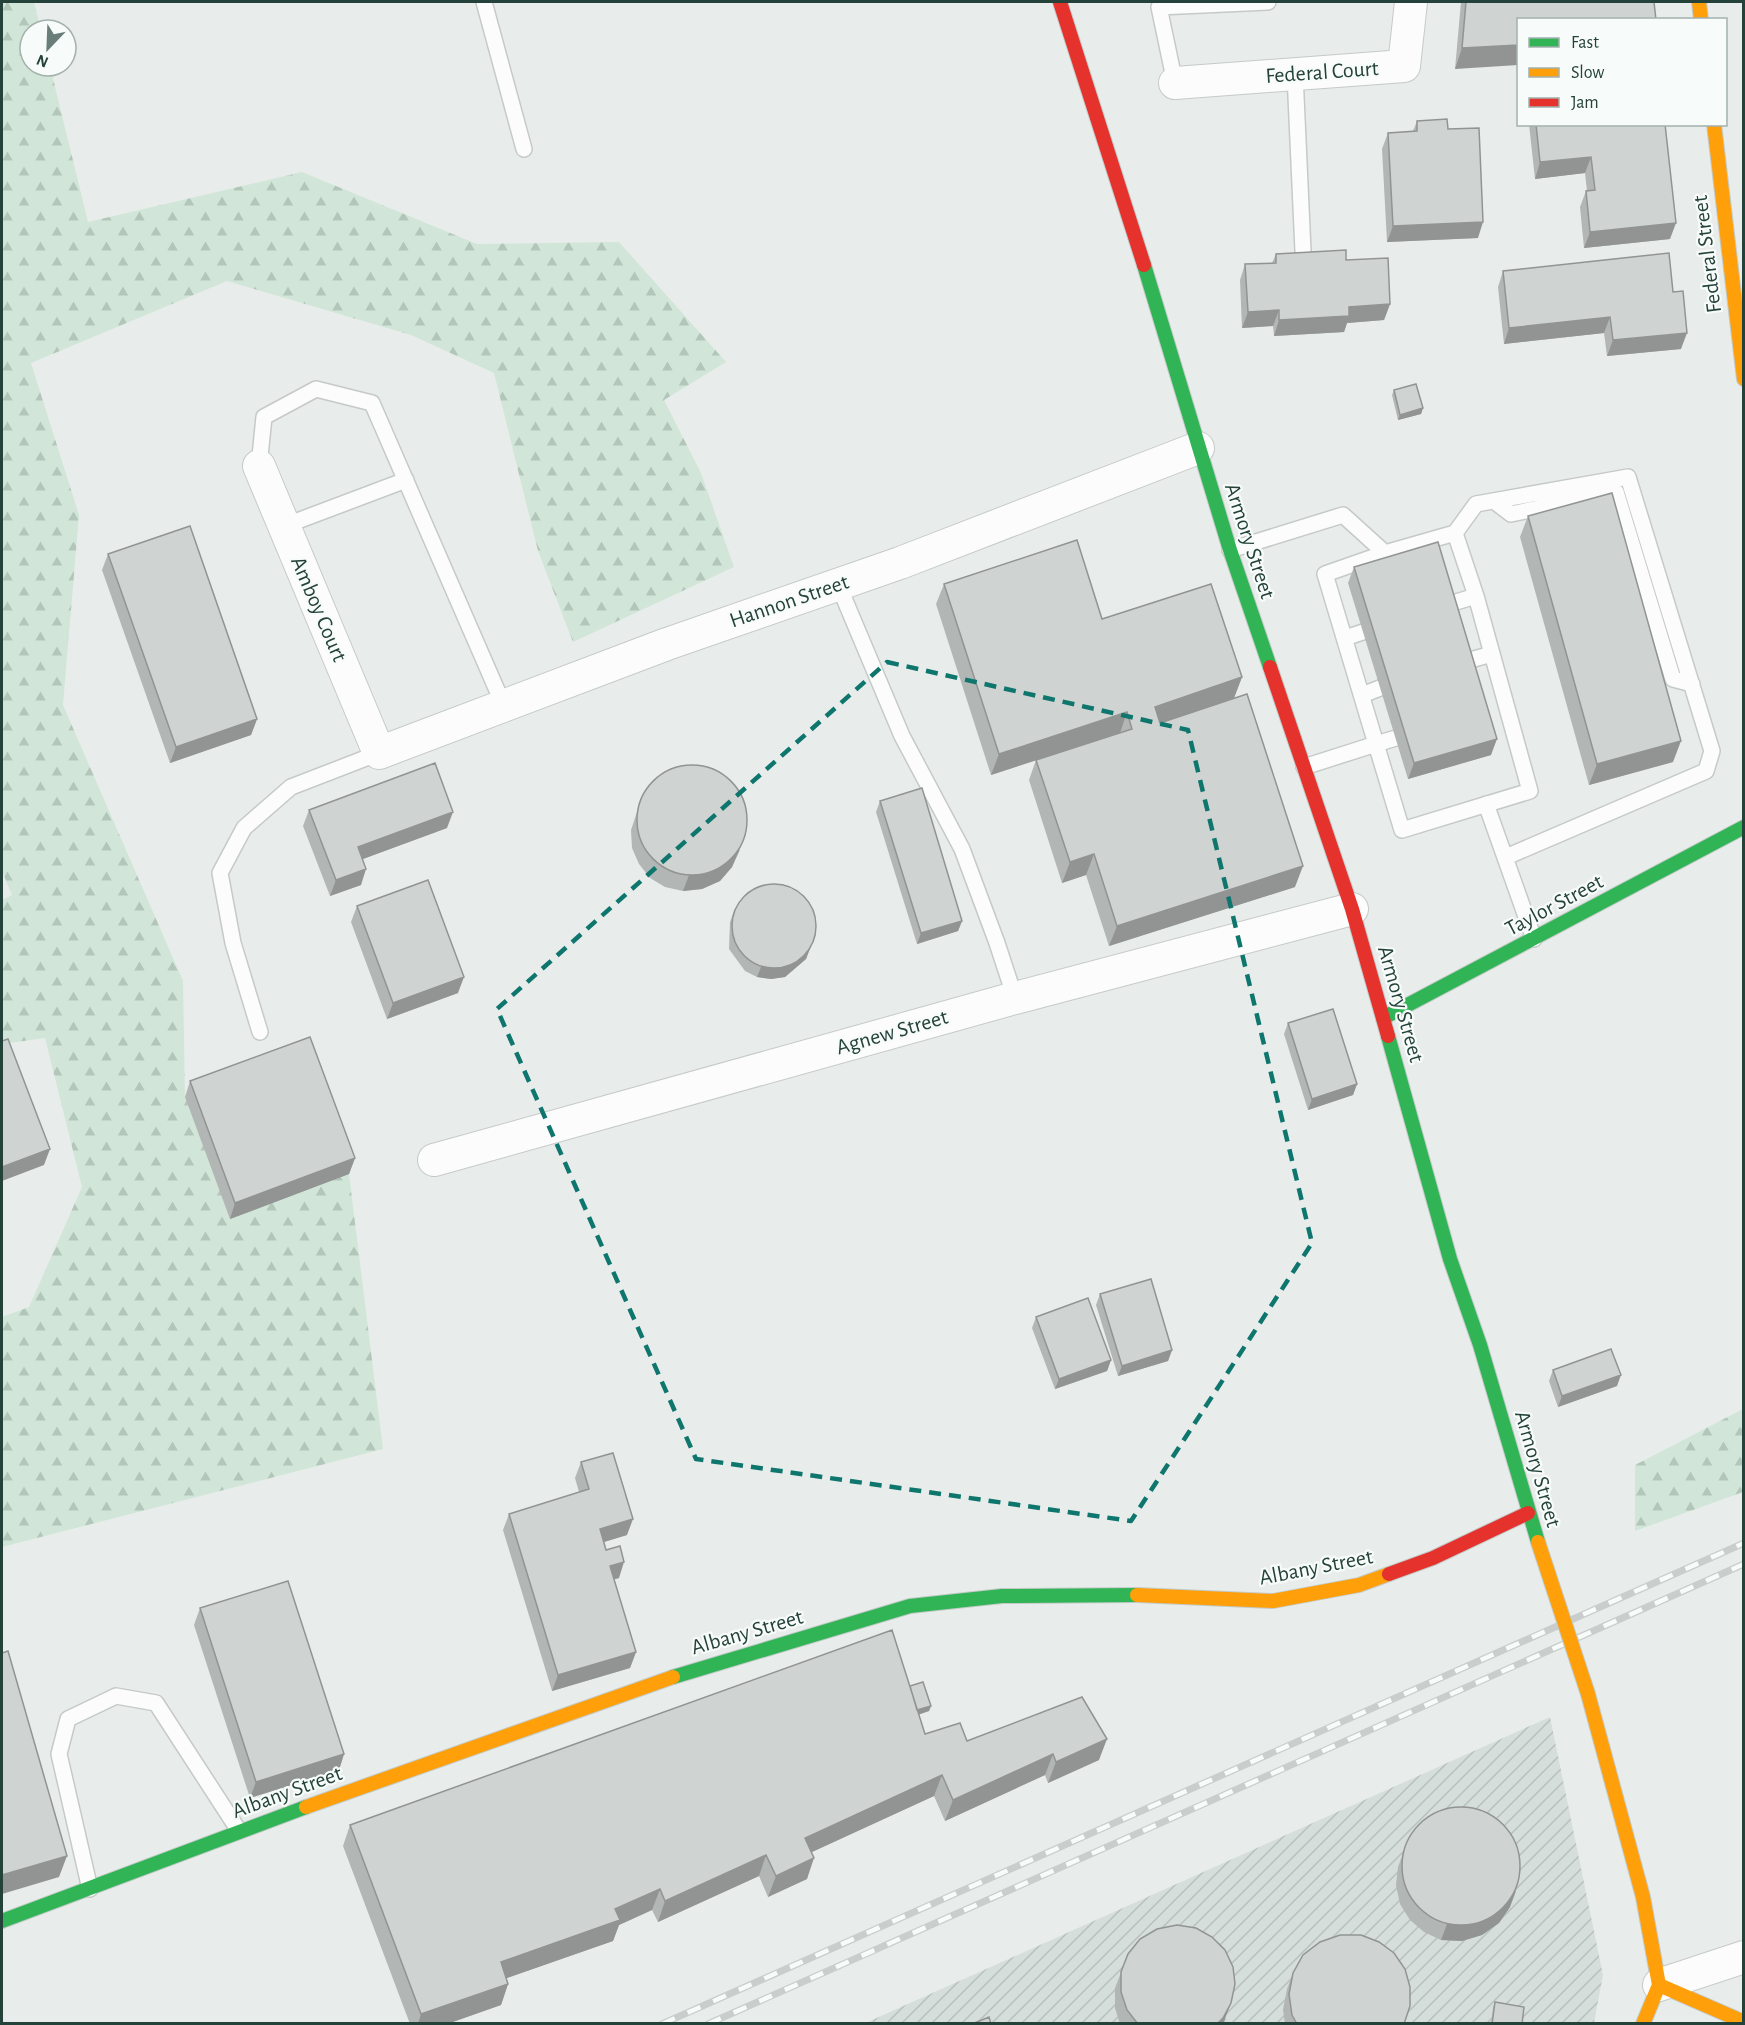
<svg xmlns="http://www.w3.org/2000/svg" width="1745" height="2025" font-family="'Alegreya Sans',sans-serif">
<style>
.industrial{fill:url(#industrial-furrows)}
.forest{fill:url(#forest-firs)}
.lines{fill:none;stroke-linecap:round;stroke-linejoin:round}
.lane-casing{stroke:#c5cac8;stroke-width:18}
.street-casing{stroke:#c5cac8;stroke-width:34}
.fast-casing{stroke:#c3cbc8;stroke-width:16}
.slow-casing{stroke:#c3cbc8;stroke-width:16}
.jam-casing{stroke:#c3cbc8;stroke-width:16}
.lane{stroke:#fcfcfc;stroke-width:15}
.street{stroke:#fcfcfc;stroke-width:32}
.fast{stroke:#30b455;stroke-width:14}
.slow{stroke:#ff9f0a;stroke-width:14}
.jam{stroke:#e5322d;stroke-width:14}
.rail-casing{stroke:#c9cdcc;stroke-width:7}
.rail{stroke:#f7fbf9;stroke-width:4.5;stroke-dasharray:14;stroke-linecap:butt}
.slow-bridge-casing{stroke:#c3ccc9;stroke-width:16;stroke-linecap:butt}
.slow-bridge{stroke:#ff9f0a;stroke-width:14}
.wall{fill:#b2b6b5}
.shaded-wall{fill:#919493}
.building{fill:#cfd4d2;stroke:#919493;stroke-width:1.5}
.marked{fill:none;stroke:#0f766e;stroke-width:4.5;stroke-dasharray:12 8;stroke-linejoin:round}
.labels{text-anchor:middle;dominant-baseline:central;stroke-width:4.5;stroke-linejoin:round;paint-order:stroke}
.street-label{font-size:22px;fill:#24423a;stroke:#f7fbf9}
</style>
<defs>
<pattern id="industrial-furrows" width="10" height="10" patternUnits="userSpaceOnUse" patternTransform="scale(1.5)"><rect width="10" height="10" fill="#d6dedb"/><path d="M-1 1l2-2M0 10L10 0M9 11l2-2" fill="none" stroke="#b8c0bd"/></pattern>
<pattern id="forest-firs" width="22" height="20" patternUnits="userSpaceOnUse" patternTransform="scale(1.5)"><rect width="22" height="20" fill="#d1e6d8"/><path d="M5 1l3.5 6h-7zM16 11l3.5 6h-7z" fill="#b3c6ba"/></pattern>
</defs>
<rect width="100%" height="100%" fill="#e8edeb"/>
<!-- industrial -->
<path class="industrial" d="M1550 1717 1603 1975 1594 2023 863 2024Z"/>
<!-- forest -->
<path class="forest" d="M2 2H34L41 30H30V66H50L88 222 302 172 477 244 619 242 726 362 664 400 701 473 734 567 573 642 538 551 494 373 411 335 227 281 31 363 79 515 63 705 183 981 185 1097 349 1174 383 1449 2 1547V1317L29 1307 82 1187 45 1038 2 1044V900L12 895 2 871Z
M1743 1409V1492L1635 1531V1465Z"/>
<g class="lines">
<defs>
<path id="lane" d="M484 2 524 149
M1295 74 1303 251
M1175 83 1159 7 1268 2
M259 466 264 417 316 389 372 403 503 704
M1494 501 1511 514 1616 492 1673 679 1692 684
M284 526 406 480
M1455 533 1476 504 1628 477 1712 751 1706 771 1506 857
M1230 550 1343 515 1385 553 1325 574 1376 744 1304 767
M1385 553 1455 533 1476 596 1530 791 1402 830 1376 744 1396 738
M838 584 902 736 962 849 997 943 1015 998
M1446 605 1476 596
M1345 638 1363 632
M1463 662 1492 654
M1362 695 1380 688
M1486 804 1534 939
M260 1032 233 943 220 873 244 828 291 787 379 753
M90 1889 59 1754 68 1719 116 1696 156 1703 239 1831"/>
<path id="street" d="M1175 83 1404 66 1411 2
M259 466 379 753 667 644 900 563 1198 448
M434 1160 1015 998 1352 909
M1659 1985 1744 1957"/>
<path id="fast" d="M1144 265 1230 550 1270 667
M1383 1018 1744 827
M1388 1036 1450 1259 1480 1345 1538 1542
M673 1677 910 1606 1002 1596 1137 1595
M2 1921 306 1807"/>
<path id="slow" d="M1699 2 1701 20
M1714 124 1744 379
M1137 1595 1273 1601 1359 1585 1389 1574
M1588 1694 1643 1897 1659 1985 1643 2024
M306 1807 673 1677
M1659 1985 1744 2022"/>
<path id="jam" d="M1060 2 1144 265
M1270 667 1352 909 1388 1036
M1389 1574 1433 1558 1528 1513"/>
</defs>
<!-- lane casing -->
<use href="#lane" class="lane-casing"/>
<!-- street casing -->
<use href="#street" class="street-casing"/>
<!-- fast casing -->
<use href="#fast" class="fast-casing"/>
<!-- slow casing -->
<use href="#slow" class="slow-casing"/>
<!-- jam casing -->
<use href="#jam" class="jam-casing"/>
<!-- lane -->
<use href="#lane" class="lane"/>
<!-- street -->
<use href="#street" class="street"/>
<!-- fast -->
<use href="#fast" class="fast"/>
<!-- slow -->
<use href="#slow" class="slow"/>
<!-- jam -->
<use href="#jam" class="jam"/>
<defs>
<path id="rail" d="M662 2024 1744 1543
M708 2024 1744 1564"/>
</defs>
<!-- rail casing -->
<use href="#rail" class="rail-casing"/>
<!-- rail -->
<use href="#rail" class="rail"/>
<defs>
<path id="slow-bridge" d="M1538 1542 1588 1694"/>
</defs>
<!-- slow-bridge casing -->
<use href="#slow-bridge" class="slow-bridge-casing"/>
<!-- slow-bridge -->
<use href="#slow-bridge" class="slow-bridge"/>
</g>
<!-- wall -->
<path class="wall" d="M1461 2H1654L1455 69Z
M1417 121 1448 129 1478 238 1387 242 1382 149 1388 133 1413 131Z
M1529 124H1665L1670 239 1584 248 1580 207 1586 191H1587L1585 173 1535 179Z
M1276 254 1346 260 1390 304 1384 320 1347 323 1344 332 1274 336 1273 326 1242 328 1240 280 1245 264 1272 263Z
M1503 271 1681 349 1607 356 1604 333 1504 344 1498 287Z
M1394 390 1423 408 1421 414 1398 420 1392 395Z
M1528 516 1673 762 1589 785 1520 537Z
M108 554 257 719 251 735 170 763 102 570Z
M1354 567 1491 755 1408 779 1348 583Z
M944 584 1102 619 1242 677 1234 698 1295 887 1109 946 1086 875 1062 883 1029 780 1036 760 991 775 936 604Z
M642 797 740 850 732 867 720 881 702 889 683 891 665 887 650 878 639 864 632 848 631 830Z
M880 801 962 921 958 931 917 944 876 812Z
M309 810 447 828 363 859 361 885 330 896 303 826Z
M357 906 458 993 387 1019 351 922Z
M734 911 811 946 806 959 785 977 771 979 757 977 745 971 729 949 730 922Z
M1288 1023 1357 1084 1353 1095 1308 1110 1284 1034Z
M190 1081 355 1158 349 1174 230 1219 185 1097Z
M1100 1294 1172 1350 1168 1361 1118 1376 1096 1305Z
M1036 1317 1111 1360 1107 1371 1055 1389 1032 1328Z
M1553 1370 1617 1386 1558 1407 1549 1381Z
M581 1462 627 1535 604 1542 606 1550 619 1578 614 1579 636 1652 630 1668 552 1691 503 1530 509 1514 579 1492 575 1478Z
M200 1608 344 1754 339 1770 250 1798 194 1625Z
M910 1686 931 1706 929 1711 919 1714 925 1734 1099 1760 1048 1783 1045 1775 945 1821 934 1796 811 1852 807 1879 768 1897 759 1876 658 1922 652 1910 619 1925 613 1941 506 1978 508 1984 501 2005 447 2024H410L343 1846 350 1825Z
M1404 1851 1510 1907 1499 1923 1482 1935 1462 1941 1441 1940 1424 1932 1410 1920 1400 1904 1396 1885 1398 1867Z
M1128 1954 1226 2019 1223 2024H1120L1115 2008V1988Z
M1293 1973 1404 2024H1285L1283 2010 1287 1989Z
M1495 2002 1522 2024H1491L1493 2008Z"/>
<!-- shaded-wall -->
<path class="shaded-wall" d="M1518 45V65L1455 69 1462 48Z
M1591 157 1585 173 1535 179 1540 162Z
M1483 222 1478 238 1387 242 1393 226Z
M1676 223 1670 239 1584 248 1590 232Z
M1390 304 1384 320 1347 323 1344 332 1274 336 1279 320 1349 307Z
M1279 310 1273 326 1242 328 1248 312Z
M1610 317 1604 333 1504 344 1509 328Z
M1687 333 1681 349 1607 356 1613 340Z
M1423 408 1421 414 1398 420 1400 415Z
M1242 677 1234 698 1147 728 1155 707Z
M1127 712 1120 733 991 775 999 754Z
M257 719 251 735 170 763 176 747Z
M1497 739 1491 755 1408 779 1414 763Z
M1681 741 1673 762 1589 785 1597 764Z
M453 812 447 828 352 863 358 847Z
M746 834 732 867 720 881 702 889 683 891 689 875Z
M1094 854 1086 875 1062 883 1070 862Z
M1303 866 1295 887 1109 946 1117 926Z
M366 869 361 885 330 896 336 880Z
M962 921 958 931 917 944 921 933Z
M815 935 806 959 785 977 771 979 757 977 761 967Z
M464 977 458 993 387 1019 393 1003Z
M1357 1084 1353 1095 1308 1110 1312 1099Z
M50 1149 44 1165 2 1181V1167Z
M355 1158 349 1174 230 1219 235 1203Z
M1172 1350 1168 1361 1118 1376 1122 1366Z
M1111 1360 1107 1371 1055 1389 1059 1379Z
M1621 1375 1617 1386 1558 1407 1562 1396Z
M633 1519 627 1535 594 1545 600 1529Z
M624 1562 619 1578 604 1582 610 1566Z
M636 1652 630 1668 552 1691 558 1675Z
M931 1706 929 1711 912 1717 914 1711Z
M1107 1739 1099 1760 1048 1783 1056 1762Z
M344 1754 339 1770 250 1798 256 1782Z
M1053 1754 1045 1775 945 1821 953 1800Z
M942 1775 934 1796 797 1859 805 1838Z
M766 1855 759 1876 658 1922 665 1901Z
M67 1856 59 1877 2 1894V1875Z
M814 1858 807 1879 768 1897 776 1876Z
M660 1889 652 1910 619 1925 613 1941 493 1983 501 1962Z
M1516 1891 1510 1907 1499 1923 1482 1935 1462 1941 1441 1940 1447 1924Z
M508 1984 501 2005 447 2024H418L421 2014Z
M1231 2003 1223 2024H1217Z"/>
<!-- building -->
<path class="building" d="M1466 2H1654L1656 20H1518V45L1462 48Z
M1447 119 1448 129 1479 128 1483 222 1393 226 1388 133 1417 131V121Z
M1536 124H1665L1676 223 1590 232 1586 191 1595 190 1591 157 1540 162Z
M1346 250V260L1388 258 1390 304 1349 307V316L1279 320V310L1248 312 1245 264 1276 263V254Z
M1669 253 1673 292 1683 291 1687 333 1613 340 1610 317 1509 328 1503 271Z
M1416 384 1423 408 1400 415 1394 390Z
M1612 493 1681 741 1597 764 1528 516Z
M190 526 257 719 176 747 108 554Z
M1077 540 1102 619 1211 584 1242 677 1155 707 1160 723 1247 694 1303 866 1117 926 1094 854 1070 862 1036 760 1132 729 1127 712 999 754 944 584Z
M1438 542 1497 739 1414 763 1354 567Z
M435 763 453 812 358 847 366 869 336 880 309 810Z
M637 820a55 55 0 1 1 110 0a55 55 0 1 1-110 0Z
M922 788 962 921 921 933 880 801Z
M428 880 464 977 393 1003 357 906Z
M732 926a42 42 0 1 1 84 0a42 42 0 1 1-84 0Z
M1333 1009 1357 1084 1312 1099 1288 1023Z
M310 1037 355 1158 235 1203 190 1081Z
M8 1039 50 1149 2 1167V1041Z
M1151 1279 1172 1350 1122 1366 1100 1294Z
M1088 1298 1111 1360 1059 1379 1036 1317Z
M1611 1349 1621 1375 1562 1396 1553 1370Z
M613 1453 633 1519 600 1529 606 1550 620 1546 624 1562 610 1566 636 1652 558 1675 509 1514 589 1489 581 1462Z
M288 1581 344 1754 256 1782 200 1608Z
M892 1630 925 1734 960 1723 967 1741 1082 1697 1107 1739 1056 1762 1053 1754 953 1800 942 1775 805 1838 814 1858 776 1876 766 1855 665 1901 660 1889 615 1909 620 1920 501 1962 508 1984 421 2014 350 1825Z
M8 1651 67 1856 2 1875V1653Z
M923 1682 931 1706 917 1710 910 1686Z
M1402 1866a59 59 0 1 1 118 0a59 59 0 1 1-118 0Z
M1177 1925 1196 1928 1212 1937 1225 1950 1233 1967 1235 1984 1231 2003 1223 2018 1217 2024H1138L1127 2010 1121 1992V1972L1128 1954 1140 1939 1157 1929Z
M1340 1935H1361L1379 1942 1394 1953 1405 1969 1410 1987V2006L1404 2024H1297L1292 2015 1289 1994 1293 1973 1303 1955 1320 1942Z
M1495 2002 1524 2007 1522 2024H1492Z
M989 2017 991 2024H972Z"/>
<!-- marked area -->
<path class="marked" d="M887 662 1188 730 1312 1243 1131 1521 696 1459 497 1009Z"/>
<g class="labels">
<!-- street labels -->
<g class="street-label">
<text transform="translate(1322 72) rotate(-4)">Federal Court</text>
<text transform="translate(1707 254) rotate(-97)">Federal Street</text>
<text transform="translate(1250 541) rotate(72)">Armory Street</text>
<text transform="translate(789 601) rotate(-19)">Hannon Street</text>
<text transform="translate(319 609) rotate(67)">Amboy Court</text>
<text transform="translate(1554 905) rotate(-28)">Taylor Street</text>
<text transform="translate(1401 1004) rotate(74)">Armory Street</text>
<text transform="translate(892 1032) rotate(-16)">Agnew Street</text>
<text transform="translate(1538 1469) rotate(74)">Armory Street</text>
<text transform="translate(1316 1567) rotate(-11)">Albany Street</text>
<text transform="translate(747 1632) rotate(-16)">Albany Street</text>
<text transform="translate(287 1792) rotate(-20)">Albany Street</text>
</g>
</g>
<!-- border -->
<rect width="1745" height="2025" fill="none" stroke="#24423a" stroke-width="6"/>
<!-- legend -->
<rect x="1517" y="18" width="210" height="108" fill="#f7fbf9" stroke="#a3b1ad" stroke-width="1.5"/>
<rect x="1529" y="38" width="30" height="9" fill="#30b455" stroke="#a3b1ad" stroke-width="1.5"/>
<text x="1571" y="48" font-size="18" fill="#24423a">Fast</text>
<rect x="1529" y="68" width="30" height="9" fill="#ff9f0a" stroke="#a3b1ad" stroke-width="1.5"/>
<text x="1571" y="78" font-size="18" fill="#24423a">Slow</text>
<rect x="1529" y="98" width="30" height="9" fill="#e5322d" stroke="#a3b1ad" stroke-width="1.5"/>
<text x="1571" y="108" font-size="18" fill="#24423a">Jam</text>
<!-- north arrow -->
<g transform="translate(48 48) rotate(203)"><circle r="28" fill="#f7fbf9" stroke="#a3b1ad" stroke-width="1.5"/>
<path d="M0-4.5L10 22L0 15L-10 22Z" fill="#697e78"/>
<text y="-9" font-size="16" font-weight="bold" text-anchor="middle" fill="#24423a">N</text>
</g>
</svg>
